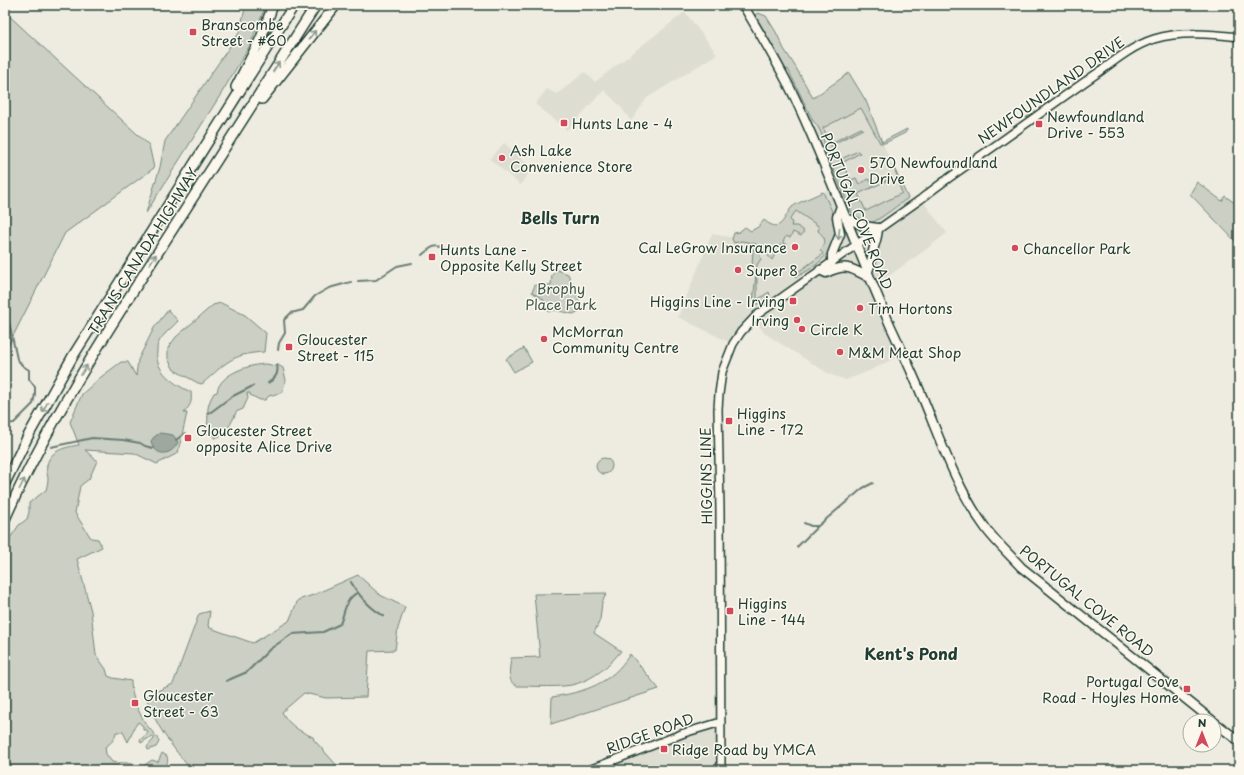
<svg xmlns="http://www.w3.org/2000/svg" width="1244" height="775" font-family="'Playpen Sans',sans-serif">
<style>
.built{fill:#ddddd2}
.green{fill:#cbcfc4;stroke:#75867c}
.water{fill:#9fa89f;stroke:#6c7d74}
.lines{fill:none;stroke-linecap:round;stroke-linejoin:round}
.stream{stroke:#6c7d74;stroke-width:2}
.secondary-casing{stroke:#1f3d34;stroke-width:10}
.primary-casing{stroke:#1f3d34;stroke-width:11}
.highway-casing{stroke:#1f3d34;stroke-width:12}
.secondary{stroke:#fbf7ec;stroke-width:7}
.primary{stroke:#fbf7ec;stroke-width:8}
.highway{stroke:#fbf7ec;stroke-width:9}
.oneway{stroke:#8d9a90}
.poi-dot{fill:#d1495b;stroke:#fbf7ec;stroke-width:1.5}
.labels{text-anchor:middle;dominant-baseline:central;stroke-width:3;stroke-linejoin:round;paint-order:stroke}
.poi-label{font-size:14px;fill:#1f3d34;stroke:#fbf7ec;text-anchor:start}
.street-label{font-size:14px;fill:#1f3d34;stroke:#fbf7ec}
.park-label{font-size:14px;fill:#415a51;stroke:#fbf7ec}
.quarter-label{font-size:16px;font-weight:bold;fill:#1f3d34;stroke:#fbf7ec}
</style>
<rect width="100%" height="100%" fill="#eeece1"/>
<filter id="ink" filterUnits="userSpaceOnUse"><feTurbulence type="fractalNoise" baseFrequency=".025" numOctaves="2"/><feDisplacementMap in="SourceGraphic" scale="8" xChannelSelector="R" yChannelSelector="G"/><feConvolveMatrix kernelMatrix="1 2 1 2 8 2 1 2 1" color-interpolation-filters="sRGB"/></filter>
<g filter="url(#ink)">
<!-- built -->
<path class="built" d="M685 12 717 54 647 98 631 121 620 106 604 90 567 130 535 104 547 89 557 94 585 72 595 82Z
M866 101 882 142 911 205 921 199 947 233 924 251 874 286 903 354 869 371 846 380 829 374 764 333 754 318 733 344 678 317 712 234 771 244 792 207 833 187 809 130Z
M504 143 532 169 520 185 490 159Z
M721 722V770H589Z"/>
<!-- green -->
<path class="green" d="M246 5H266L250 45 221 94 146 213 160 167 165 141 239 33Z
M5 12 149 145 154 168 65 233 5 352Z
M758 13 766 16 776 32 784 49 795 66 813 98 849 73 866 101 882 142 907 129V130L905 133 885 143H880L861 108 823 128 831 143 861 128 863 129 831 145 839 160 858 151 860 153 842 163 851 180 856 178 859 184 869 179 872 184 885 178 886 181 858 194 866 211 902 193 898 182 899 180 893 166 908 198C899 204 882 218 873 222 865 225 858 220 853 215L826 153C824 142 822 129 813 121L788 69 786 70 755 15Z
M1197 182 1222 201 1225 196 1239 206V245L1190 194Z
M823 192C827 201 833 211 835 221 841 248 817 268 795 277L794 275 823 254 820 250C828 243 825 237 818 231L819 228 817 225 796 211 790 219 792 223 791 226H797L804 231 801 236 793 232 790 238 786 236 783 242 784 244H787L786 246 780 245 772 260 762 249 758 251 761 259 757 265V300L769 292 770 295 758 304H754L753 302 756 274C750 268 753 258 753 249L756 250V244L742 241 734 243 732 239 734 233 739 232 745 227 751 231 758 227 764 220C782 235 783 217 792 207 797 203 816 195 823 192Z
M557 270 568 274 582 307V310L573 314 554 310 549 312 544 302V300L532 292 535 285H551L552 275Z
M221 303 245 315 266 333 264 352C231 354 226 363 202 384L198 383 174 370 168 359V348L176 337 213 305Z
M168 310 178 321C173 327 162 335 159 342 157 344 157 349 157 351 154 371 175 385 191 392 192 403 191 404 184 413H187L178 453 157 464 134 453 85 450 97 461 89 479 80 486 75 513 91 538 98 539 102 547 77 559 91 611 96 655 106 669 108 676 113 678 131 681C131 697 138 711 146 724 150 730 157 735 159 742L156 747 148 750 147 747 154 739V737L152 736 141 743 140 740 148 733 147 730H143V726L138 722C133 728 132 735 128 742L123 732H116C115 740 111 743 105 747L106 754 112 762C122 764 130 761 139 766L142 765 143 766 152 760 158 762 162 753 167 756C169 764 166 765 162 770H5L6 544 19 525 27 519 29 512V503L46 490C47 486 48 482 48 478 47 474 46 469 47 465 50 450 66 447 79 445L70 422 82 394 101 377 121 362H128L136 376 138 360 154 328Z
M524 348 532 362 514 372 506 359Z
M267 364 275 366 278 365 283 368 286 380 283 389V392L269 396 265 400H260L250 395V393H247L248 398 243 409 236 412C235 417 227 430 224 435L214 438 212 434 203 433C210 425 207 417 208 408 209 402 211 398 214 393L217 392C220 373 251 364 267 364Z
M596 466a8 8 0 1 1 16 0a8 8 0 1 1-16 0Z
M358 575 380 595 405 607 398 628 395 650 369 651 366 697 326 698 304 693 282 712C289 725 299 731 313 737L314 740 341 770H191C173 747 154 725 146 696L173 684 199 614 210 611 208 626 210 628 253 643 289 621 298 600 313 595Z
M607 593 602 602 600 620 594 633 621 651C609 666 595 678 576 684 563 688 532 686 517 686 506 682 510 668 511 658L540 657 534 594Z
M630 654 659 689 551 724 552 697C585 692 611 684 630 654Z"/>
<!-- water -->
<path class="water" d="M160 433 173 435 178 442C172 456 155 458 151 441L154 437Z"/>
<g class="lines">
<!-- stream -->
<path class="stream" d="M422 255C429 249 435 243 443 248
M358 281 376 280 397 266 412 263
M5 304 17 359 23 366 29 370V379L35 387V394L33 404 14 423 5 424
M278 350 279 343 285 333 284 320 291 313 303 310 315 296 329 288 351 282
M268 383C275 379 279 373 277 365
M207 413 211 412 231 397 253 386
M176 440 185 433
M51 447 92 438 123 440 140 443 145 446 153 448
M804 523 811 526H818
M797 547 818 526 863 488 873 483
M351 582C358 595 371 609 384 616
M226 681 247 672 270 649 292 634 323 632 340 624C345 612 345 599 357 593"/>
<defs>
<path id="secondary" d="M589 770 684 733 721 722
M721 770 720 509 718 409 719 394 722 372 733 344 741 332 757 315 921 199C949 176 980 157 1010 135 1041 113 1071 91 1102 70 1118 58 1135 45 1154 39 1181 31 1211 34 1239 37"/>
<path id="primary" d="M743 5C761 35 779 65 794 96 830 172 857 251 891 327 898 342 905 357 912 373 936 425 952 483 987 530 997 543 1010 555 1021 567L1213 721
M846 219 852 220 863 226 878 228C878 235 876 240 874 247 871 257 873 261 868 271
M832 262V254L840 234 837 217 841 206
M820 270 826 273C847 263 851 268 870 278
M1214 722 1239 741"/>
<path id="highway" d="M236 87 261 38 273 5
M262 99 336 5
M5 483 27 438 73 356 294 5
M5 519C45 429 100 342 153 260 208 175 262 90 316 5"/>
</defs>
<!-- secondary casing -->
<use href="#secondary" class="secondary-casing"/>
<!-- primary casing -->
<use href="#primary" class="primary-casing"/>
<!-- highway casing -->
<use href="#highway" class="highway-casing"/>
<!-- secondary -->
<use href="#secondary" class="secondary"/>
<!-- primary -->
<use href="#primary" class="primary"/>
<!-- highway -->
<use href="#highway" class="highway"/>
</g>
<!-- one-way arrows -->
<defs><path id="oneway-shaft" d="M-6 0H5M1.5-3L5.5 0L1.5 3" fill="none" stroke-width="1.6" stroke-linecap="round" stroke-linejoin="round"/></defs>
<g class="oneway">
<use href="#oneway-shaft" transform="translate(312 35) rotate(-52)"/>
<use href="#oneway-shaft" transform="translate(276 67) rotate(-57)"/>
<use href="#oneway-shaft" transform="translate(839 234) rotate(96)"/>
<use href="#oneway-shaft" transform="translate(153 259) rotate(-57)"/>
<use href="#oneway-shaft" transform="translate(84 370) rotate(-58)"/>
<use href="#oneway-shaft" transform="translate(45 407) rotate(119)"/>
<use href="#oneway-shaft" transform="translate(22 484) rotate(-63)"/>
</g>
</g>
<!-- markers -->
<g class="poi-dot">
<rect x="189" y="28" width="8" height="8" rx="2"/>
<rect x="560" y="119" width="8" height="8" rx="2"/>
<rect x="1035" y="120" width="8" height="8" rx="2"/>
<circle cx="502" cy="158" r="4"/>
<circle cx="861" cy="170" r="4"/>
<circle cx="795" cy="247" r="4"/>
<circle cx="1015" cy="248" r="4"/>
<rect x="428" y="253" width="8" height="8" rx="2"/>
<circle cx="738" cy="270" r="4"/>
<rect x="789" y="297" width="8" height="8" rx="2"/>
<circle cx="860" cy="308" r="4"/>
<circle cx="797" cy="320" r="4"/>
<circle cx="802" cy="329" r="4"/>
<circle cx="544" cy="339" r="4"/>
<rect x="285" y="343" width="8" height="8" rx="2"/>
<circle cx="840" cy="352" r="4"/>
<rect x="725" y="417" width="8" height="8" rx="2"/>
<rect x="184" y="434" width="8" height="8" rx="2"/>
<rect x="726" y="607" width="8" height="8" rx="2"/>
<rect x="1183" y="685" width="8" height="8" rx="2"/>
<rect x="131" y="699" width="8" height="8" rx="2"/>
<rect x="660" y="745" width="8" height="8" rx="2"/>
</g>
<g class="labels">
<!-- poi labels -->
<g class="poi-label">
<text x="201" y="24">Branscombe<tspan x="201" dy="16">Street - #60</tspan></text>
<text x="1047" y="116">Newfoundland<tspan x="1047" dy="16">Drive - 553</tspan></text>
<text x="572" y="123">Hunts Lane - 4</text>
<text x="510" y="150">Ash Lake<tspan x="510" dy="16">Convenience Store</tspan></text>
<text x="869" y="162">570 Newfoundland<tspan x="869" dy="16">Drive</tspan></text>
<text x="787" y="247" text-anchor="end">Cal LeGrow Insurance</text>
<text x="1023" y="248">Chancellor Park</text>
<text x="440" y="249">Hunts Lane -<tspan x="440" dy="16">Opposite Kelly Street</tspan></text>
<text x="746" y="270">Super 8</text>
<text x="785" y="301" text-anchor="end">Higgins Line - Irving</text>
<text x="868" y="308">Tim Hortons</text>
<text x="789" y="320" text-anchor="end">Irving</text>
<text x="810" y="329">Circle K</text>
<text x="552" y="331">McMorran<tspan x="552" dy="16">Community Centre</tspan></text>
<text x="297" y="339">Gloucester<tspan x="297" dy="16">Street - 115</tspan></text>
<text x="848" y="352">M&amp;M Meat Shop</text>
<text x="737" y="413">Higgins<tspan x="737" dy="16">Line - 172</tspan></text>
<text x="196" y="430">Gloucester Street<tspan x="196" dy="16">opposite Alice Drive</tspan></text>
<text x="738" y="603">Higgins<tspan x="738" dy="16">Line - 144</tspan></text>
<text x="1179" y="681" text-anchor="end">Portugal Cove<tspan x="1179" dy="16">Road - Hoyles Home</tspan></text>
<text x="143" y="695">Gloucester<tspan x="143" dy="16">Street - 63</tspan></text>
<text x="672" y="749">Ridge Road by YMCA</text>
</g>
<!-- street labels -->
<g class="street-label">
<text transform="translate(1051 90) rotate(-35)">NEWFOUNDLAND DRIVE</text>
<text transform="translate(857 211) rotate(68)">PORTUGAL COVE ROAD</text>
<text transform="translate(143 251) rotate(-58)">TRANS CANADA HIGHWAY</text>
<text transform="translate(706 476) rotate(-91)">HIGGINS LINE</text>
<text transform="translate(1087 601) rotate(39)">PORTUGAL COVE ROAD</text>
<text transform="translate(650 733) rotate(-20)">RIDGE ROAD</text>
</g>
<!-- park labels -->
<g class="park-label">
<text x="561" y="288">Brophy<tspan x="561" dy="16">Place Park</tspan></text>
</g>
<!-- quarter labels -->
<g class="quarter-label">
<text x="560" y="217">Bells Turn</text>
<text x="911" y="653">Kent's Pond</text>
</g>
</g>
<!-- margin -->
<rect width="1244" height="775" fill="none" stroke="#fbf7ec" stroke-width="20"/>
<rect x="10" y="10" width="1224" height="755" fill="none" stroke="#1f3d34" stroke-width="1.5" filter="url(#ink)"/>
<!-- north arrow -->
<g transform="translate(1202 733)"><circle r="19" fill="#fbf7ec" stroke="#a3ada2"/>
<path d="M0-3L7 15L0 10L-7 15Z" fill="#d1495b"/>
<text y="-6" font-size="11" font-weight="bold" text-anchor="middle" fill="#1f3d34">N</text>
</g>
</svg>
